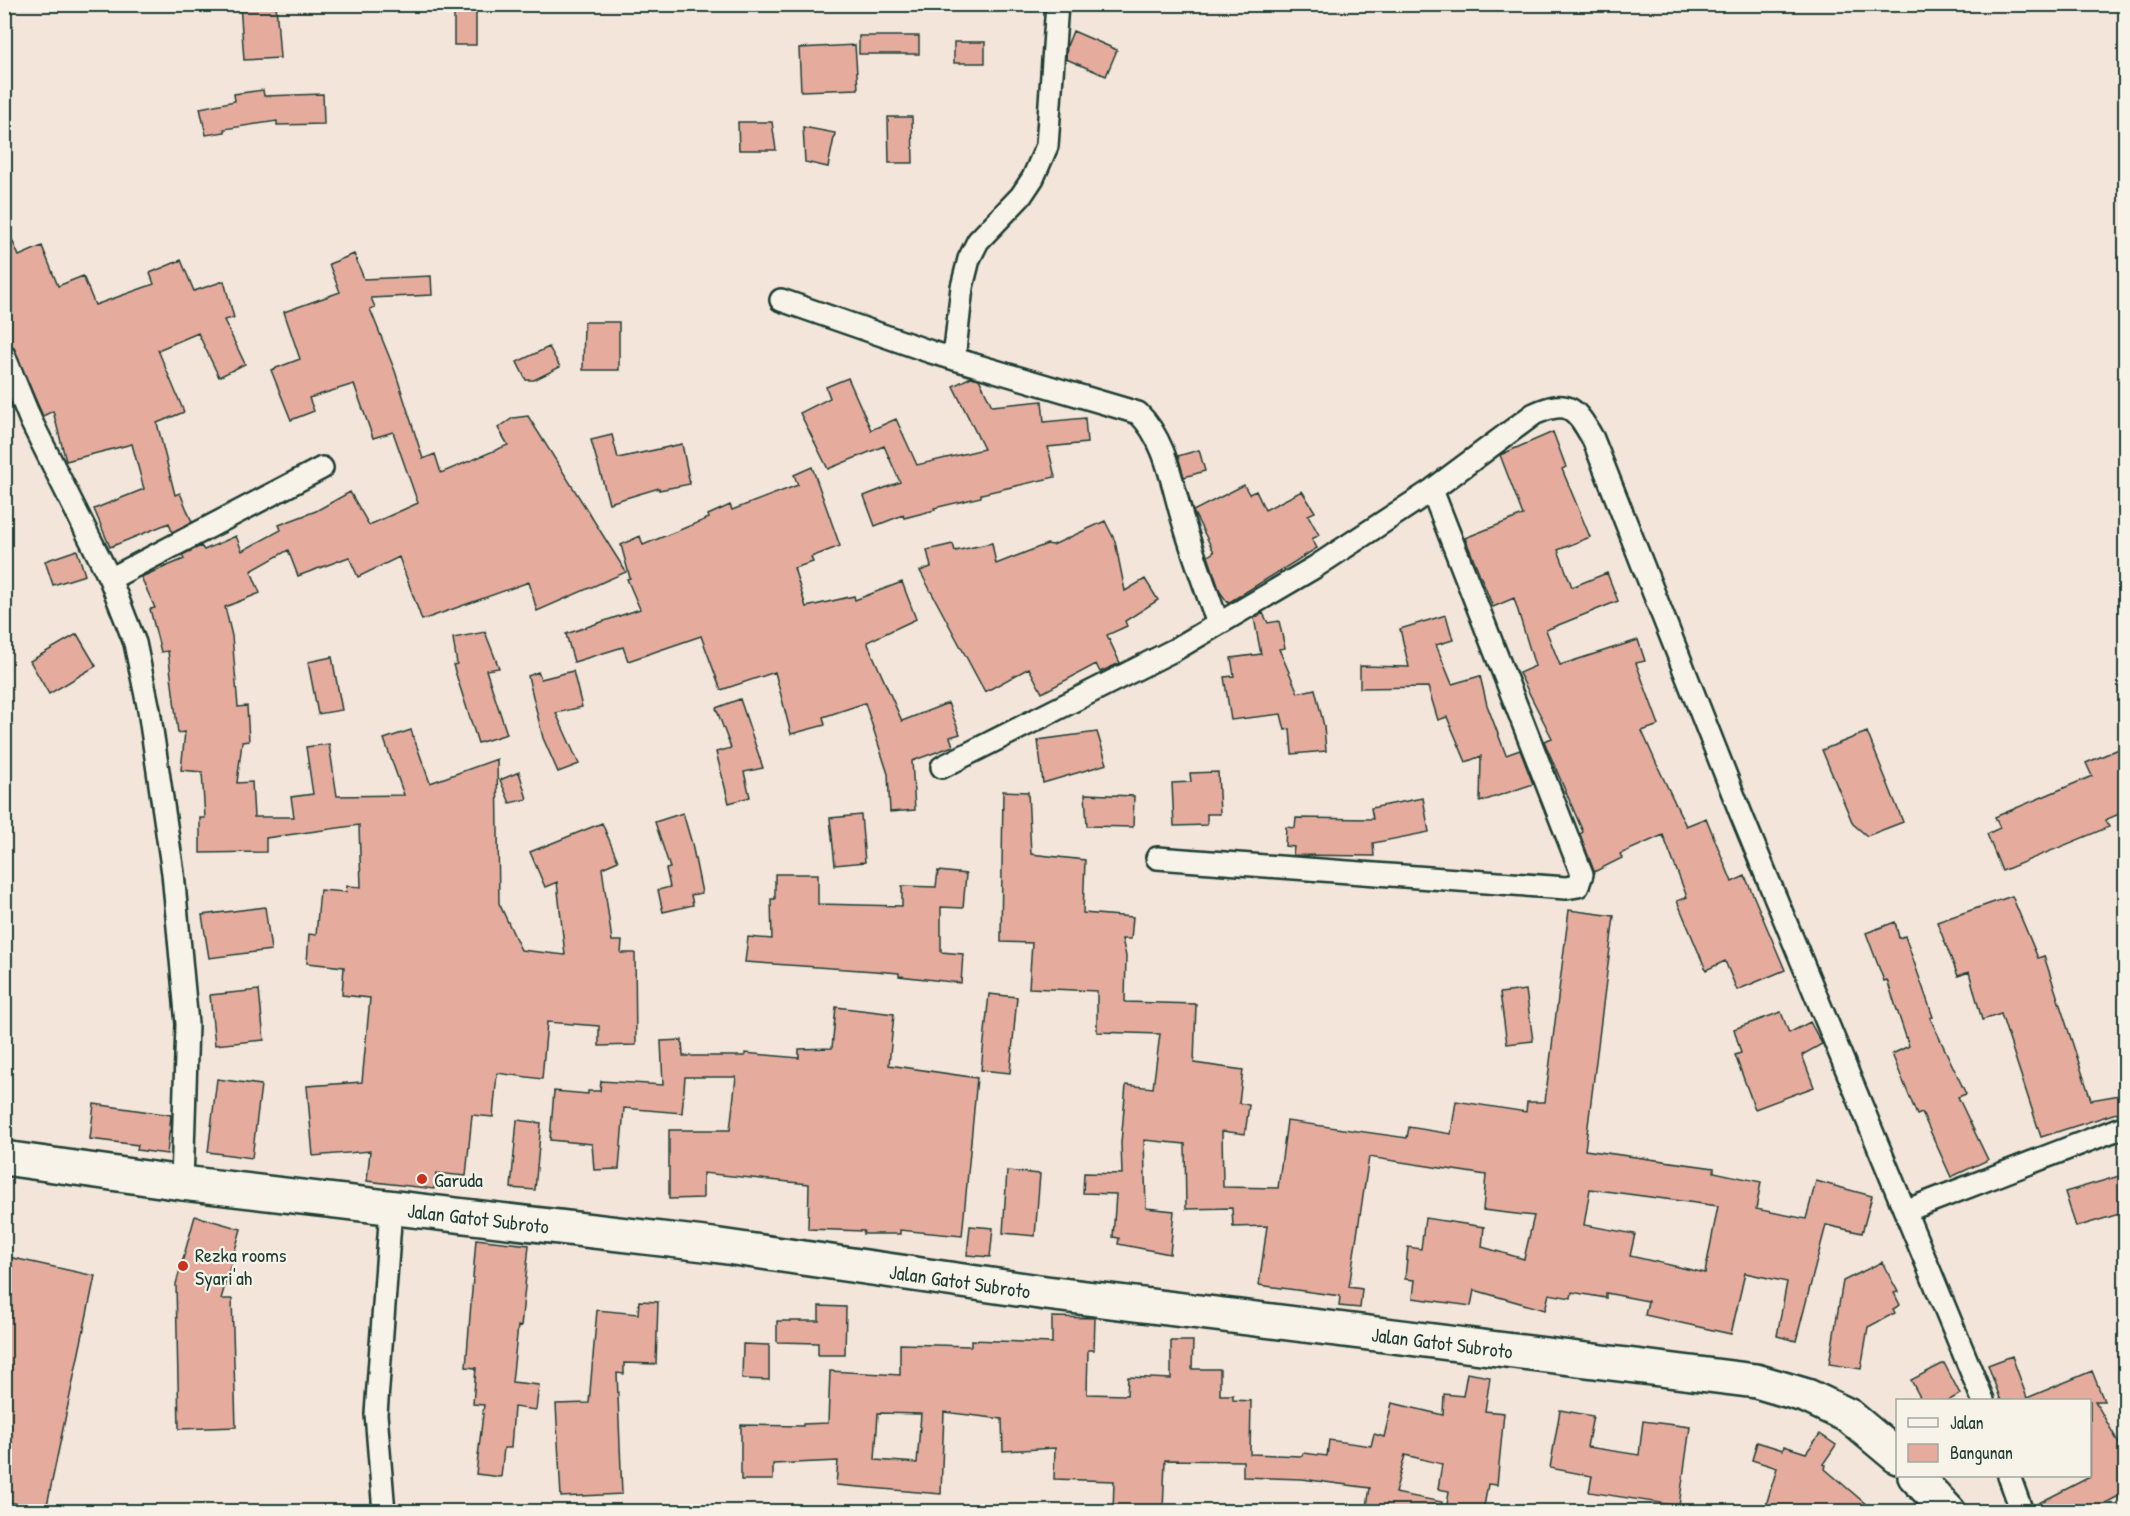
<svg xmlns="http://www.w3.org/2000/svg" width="2130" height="1516" font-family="'Patrick Hand',sans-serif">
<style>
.building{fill:#e5ac9e;stroke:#1f3d34;stroke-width:1.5;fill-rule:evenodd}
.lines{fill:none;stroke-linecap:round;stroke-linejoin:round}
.minor-casing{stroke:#1f3d34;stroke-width:26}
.trunk-casing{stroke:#1f3d34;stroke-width:38}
.minor{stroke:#f7f3e8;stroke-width:21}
.trunk{stroke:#f7f3e8;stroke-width:33}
.poi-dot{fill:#c8321e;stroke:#f7f3e8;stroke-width:2}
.labels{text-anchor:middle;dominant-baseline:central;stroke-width:4.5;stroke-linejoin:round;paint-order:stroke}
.poi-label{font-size:20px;fill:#1f3d34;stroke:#f7f3e8;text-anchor:start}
.street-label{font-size:20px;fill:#1f3d34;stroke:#f7f3e8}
</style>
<rect width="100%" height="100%" fill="#f3e5d9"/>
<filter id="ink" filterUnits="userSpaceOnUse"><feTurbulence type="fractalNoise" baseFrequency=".0167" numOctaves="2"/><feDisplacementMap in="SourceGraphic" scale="12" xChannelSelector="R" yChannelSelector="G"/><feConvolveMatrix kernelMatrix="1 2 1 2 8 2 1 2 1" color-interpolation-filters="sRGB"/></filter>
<g filter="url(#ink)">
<!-- building -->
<path class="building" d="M240 4H276L280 58 244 60Z
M454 8H476V45H454Z
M1073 31 1117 50 1106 76 1066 59 1067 46Z
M859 36H919V54H859Z
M954 42H985V63H954Z
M855 45 858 89 801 91 799 48Z
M263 90 264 96 323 94 324 124 277 125V121L224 129 225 132 206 135 200 108 235 101 234 94Z
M888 117H912L913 163H889Z
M738 122H772L776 150H739Z
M803 127 835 133 828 167 805 162Z
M4 221 19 256 42 246 58 286 83 276 95 305 154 284 150 273 181 260 194 291 224 281 234 318 224 320 245 364 219 377 198 333 158 350 184 412 157 423 175 495 180 493 192 522 172 532 169 523 110 547 94 509 144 489 132 444 66 461 53 411 43 416 11 345 4 284Z
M354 254 364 279 431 276 432 295 371 298 375 307 370 309 395 371 423 459 435 454 441 473 508 445 498 428 513 418 528 416 626 572 537 611 529 582 422 620 399 557 358 577 349 557 298 576 288 550 251 571 260 593 225 607 232 636 238 707 247 706 249 741 242 742 237 783 252 782 254 817H294L291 797 313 794 306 747 329 744 337 796 404 795 384 739 411 730 430 783 497 759 499 903 521 950 565 955 557 882 545 887 530 852 602 823 618 861 602 868 612 941H622L621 953H635L636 1045 599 1046V1026L547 1022 542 1079 497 1073 493 1117 472 1115 466 1176 436 1173 434 1189 367 1181 370 1151 313 1156 307 1086 362 1082 370 998 342 995 344 967 307 963 309 934 316 935 320 890 346 892 347 886 361 887 359 825 266 838V852L200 853V818H205L202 772 181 770 185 732 178 733 168 651 161 652 150 609 155 608 141 577 184 559 182 555 201 546 204 550 236 536 242 551 281 530 279 525 316 511 350 492 369 525 418 503 393 432 373 438 354 384 309 398 314 411 291 420 271 370 300 359 284 312 340 292 329 264Z
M584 322H619V370H583Z
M549 347 560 367 534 380H526L517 362Z
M971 377 979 379 992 406 1042 401 1044 422 1085 418 1087 443 1048 447 1055 477 981 494V497L934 508 935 510 904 518 903 515 875 526 864 496 900 482 884 446 828 469 800 413 830 398 826 387 848 378 871 430 896 419 917 465 984 449 953 386Z
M1553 432 1566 467 1562 469 1590 537 1558 550 1572 587 1607 573 1618 601 1546 630 1560 665 1638 640 1645 661 1636 663 1659 725 1642 731 1657 765 1686 826 1706 818 1732 882 1745 876 1785 970 1737 990 1725 961 1706 970 1677 901 1687 897 1663 835 1620 854 1622 858 1594 872 1580 834 1583 832 1544 741 1552 738 1519 673 1535 666 1514 598 1493 607 1465 538 1523 515 1500 455Z
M612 435 618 458 682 444 690 484 659 490V488L609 503 591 440Z
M1199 450 1205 471 1184 477 1178 456Z
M812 467 840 546 811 557 813 562 794 568 806 607 854 596 855 600 902 582 916 619 867 642 902 721 948 703 960 734 950 737 953 746 912 761 915 810 890 812 888 774 865 703 823 717 825 725 791 734 775 672 721 690 701 636 628 661 623 647 574 662 566 634 640 609 627 579 630 578 621 545 640 536 643 545 709 518 708 515 730 505 732 510 798 485 794 475Z
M1244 485 1249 494 1256 491 1265 510 1302 491 1315 512 1308 515 1319 535 1312 539 1317 548 1228 603 1220 592 1208 556 1214 552 1193 511Z
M1105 521 1115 541 1125 591 1145 579 1158 600 1125 621 1127 626 1107 635 1120 663 1100 672 1096 664 1042 693 1029 668 985 692 920 571 931 567 927 550 953 544 955 551 992 543 996 564 1047 544 1053 545Z
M77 550 85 575 53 585 45 561Z
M1263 613 1268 623 1279 621 1285 648 1279 649 1298 693 1315 689 1324 726 1326 751 1292 754 1290 729 1285 730 1281 714 1231 720 1224 677 1234 676 1231 658 1261 654 1254 618Z
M1446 615 1453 640 1436 645 1452 684 1480 676 1487 705 1506 755 1520 750 1533 784 1480 802 1481 756 1466 762 1447 717 1438 720 1428 687 1360 688V666L1409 667 1400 629Z
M485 632 499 668 486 670 507 734 478 743 453 665 457 664 453 638Z
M77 634 96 666 49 694 30 661Z
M332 657 342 710 318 714 308 662Z
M573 671 582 707 556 713 579 764 558 772 543 738 528 676 538 672 541 679Z
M740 699 763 768 744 772 750 797 729 803 716 752 731 748 716 708Z
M1097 732 1107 764 1043 783 1038 740Z
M1867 732 1903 822 1867 836 1853 824 1822 750Z
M2126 746V811L2105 820 2109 827 2002 871 1987 834 2000 828 1995 817 2092 776 2086 763Z
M519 772 527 799 510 803 500 780Z
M1218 772 1220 814H1207V825L1174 826 1172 783 1191 782 1190 773Z
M1003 791 1028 792 1031 854 1085 860 1083 913 1133 917 1131 939H1122L1126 956 1125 1002 1196 1004 1194 1063 1243 1070 1239 1103 1249 1105 1245 1134 1222 1131 1223 1187 1278 1188 1287 1121 1407 1138 1409 1127 1451 1134 1456 1101 1526 1112 1527 1102H1545L1569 910 1614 916 1585 1150 1714 1168V1172L1761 1182 1756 1209 1806 1219 1816 1181 1872 1196 1862 1233 1826 1225 1796 1341 1777 1336 1787 1282 1745 1273 1731 1334 1645 1315 1648 1301 1606 1293V1298L1572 1292 1571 1298 1549 1294 1545 1310 1474 1290 1471 1306 1413 1298 1415 1280 1405 1279 1408 1247 1421 1249 1425 1218 1484 1227 1482 1247 1524 1259 1534 1216 1483 1210 1486 1175 1369 1157 1349 1287 1362 1289 1360 1308 1339 1306 1340 1296 1259 1285 1267 1226 1233 1227 1232 1208 1186 1209 1185 1144 1144 1140 1146 1208 1174 1211 1170 1254 1118 1244 1119 1238 1113 1237 1116 1194 1083 1193 1084 1173 1122 1174 1121 1143 1126 1085 1153 1088 1160 1034 1097 1032V991L1029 988 1032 943 1001 942ZM1590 1189 1718 1206 1705 1273 1630 1256 1635 1234 1584 1225Z
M1085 794 1134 796 1133 827 1087 826Z
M1423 798 1429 832 1373 843 1374 856 1293 855 1294 847 1285 846 1286 827 1295 828 1296 818 1373 819 1371 808Z
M683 813 692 844 702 893 691 895 693 905 663 912 658 890 670 887 666 869 670 868 655 822Z
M861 815 865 862 835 865 830 818Z
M938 871 966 874 963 908 941 907V952L963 954 961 983 899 976V973L875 971 745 962 748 937 772 939 771 899H775V874H818V904L902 906V886L936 887Z
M2012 896 2038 958 2044 956 2091 1100 2126 1094V1110L2041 1137 2001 1014 1982 1020 1969 972 1958 976 1937 922Z
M265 907 271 950 209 958 202 915Z
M1895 922 1899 938 1905 936 1933 1017 1930 1018 1966 1094 1958 1097 1988 1160 1951 1177 1922 1113 1917 1115 1892 1054 1909 1046 1887 980 1884 981 1866 933Z
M259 990 264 1040 215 1045 210 995Z
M1526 990 1533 1041 1507 1044 1500 993Z
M989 994 1017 997 1010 1073 981 1070Z
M836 1007 894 1014 889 1065 977 1078 962 1236 900 1230V1234H863L864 1231 808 1229 809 1184 703 1173V1198L669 1199V1130H730L736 1077H685L682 1113 624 1108 619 1169 594 1170 592 1144 550 1140 554 1091 588 1094V1091H600L601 1081 663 1085 661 1041 682 1040 683 1056H745V1053L799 1058V1049L832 1048Z
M1781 1012 1789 1033 1810 1022 1822 1044 1802 1055 1814 1087 1755 1109 1735 1055 1741 1053 1734 1029Z
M217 1079 261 1085 252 1158 208 1152Z
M94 1104 171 1115 167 1154 137 1150 138 1145 90 1139Z
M517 1120 541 1123 535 1190 511 1188Z
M1007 1171 1040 1174 1035 1236 1003 1233Z
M2126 1174V1212L2076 1227 2065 1192Z
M195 1216 241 1229 221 1299H232L236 1427 179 1429 176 1284Z
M970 1226 993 1228 990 1257 967 1255Z
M476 1239 529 1245 521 1327 518 1326 512 1382 539 1385 536 1410 514 1407 511 1448H504L501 1477 476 1474 484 1405 473 1404 476 1368 466 1367Z
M4 1256 95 1276 46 1510 4 1501Z
M1882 1262 1898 1292 1894 1293 1900 1305 1893 1309 1895 1313 1868 1327 1861 1369 1829 1364 1843 1281Z
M639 1301 658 1302 656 1364 624 1363V1374L617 1373 622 1494 561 1497 556 1404 589 1403 597 1310 638 1314Z
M819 1306 846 1307 845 1355H818V1343L777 1342V1321H819Z
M1052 1317 1095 1318 1094 1350H1088L1087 1394 1127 1395 1128 1377 1171 1379V1341H1193L1192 1369H1220V1395H1233V1400L1251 1401 1250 1454 1302 1456 1303 1453 1327 1456 1329 1440 1371 1446 1374 1434 1384 1437 1392 1403 1443 1415 1444 1394 1463 1396 1467 1373 1490 1377 1485 1411 1504 1413 1497 1485 1488 1484 1483 1512H1446L1449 1491 1438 1489 1442 1464 1405 1455 1395 1493 1442 1502 1441 1512H1366L1370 1488 1302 1479 1243 1477V1461L1165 1460 1163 1512H1113L1114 1481 1054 1479 1055 1448 1003 1451 1002 1419 944 1412 941 1494 836 1485 838 1461 773 1464V1480H741V1425L803 1426V1424L828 1423 830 1371 900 1375V1344L971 1346V1340L1052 1343ZM878 1413 921 1414 917 1463 875 1460Z
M743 1344 769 1345V1380L742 1379Z
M2012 1356 2027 1398 2092 1371 2104 1401H2095L2126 1456V1492L2089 1512H2034L2033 1506 2090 1477V1401H2001L1988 1365Z
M1944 1363 1960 1394 1948 1401H1922L1911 1380Z
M1560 1410 1593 1416 1587 1447 1639 1455 1643 1421 1690 1427 1679 1506 1589 1492 1592 1476 1550 1468Z
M1820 1434 1836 1445 1823 1464 1826 1465 1825 1469 1875 1512H1764L1777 1468 1752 1460 1757 1442 1783 1450 1784 1446 1806 1453Z"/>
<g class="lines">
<defs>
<path id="minor" d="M781 300 931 352 1138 413C1168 442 1172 488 1185 527 1195 560 1207 592 1218 624
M4 355 31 421 110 579 135 643 149 710 173 873 187 1024 182 1183
M954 359 962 287 969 259 978 241 1021 196 1033 178 1047 146 1057 4
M110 579 322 468
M942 767 1176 649 1315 567 1432 490 1534 414C1569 398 1576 409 1593 439L1741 814 1983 1400
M1157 858 1566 888 1578 886 1582 874 1432 490
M1905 1211 2126 1126
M2009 1476 2022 1512
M384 1512 376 1414 391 1209"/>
<g id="trunk">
<path id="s1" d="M4 1158 182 1183 713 1245 1046 1293 1756 1381 1807 1396 1849 1416 1898 1457"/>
<path d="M1915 1476 1949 1512"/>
</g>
</defs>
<!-- minor casing -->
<use href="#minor" class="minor-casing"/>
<!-- trunk casing -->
<use href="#trunk" class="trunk-casing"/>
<!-- minor -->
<use href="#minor" class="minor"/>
<!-- trunk -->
<use href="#trunk" class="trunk"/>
</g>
</g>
<!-- markers -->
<g class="poi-dot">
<circle cx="422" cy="1179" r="6"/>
<circle cx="183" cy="1266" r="6"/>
</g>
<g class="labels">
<!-- poi labels -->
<g class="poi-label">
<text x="434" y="1179">Garuda</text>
<text x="195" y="1254">Rezka rooms<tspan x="195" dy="23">Syari'ah</tspan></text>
</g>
<!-- street labels -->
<g class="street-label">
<text stroke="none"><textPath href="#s1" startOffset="478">Jalan Gatot Subroto</textPath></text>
<text stroke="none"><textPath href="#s1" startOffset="964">Jalan Gatot Subroto</textPath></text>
<text stroke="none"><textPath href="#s1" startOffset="1450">Jalan Gatot Subroto</textPath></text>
</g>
</g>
<!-- margin -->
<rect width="2130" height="1516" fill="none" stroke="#f7f3e8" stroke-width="24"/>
<rect x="12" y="12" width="2106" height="1492" fill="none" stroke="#1f3d34" stroke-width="2" filter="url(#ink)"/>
<!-- legend -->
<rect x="1896" y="1399" width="195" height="78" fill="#f7f3e8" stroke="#a1aaa0" stroke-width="1.5"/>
<rect x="1908" y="1418" width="30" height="9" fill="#f7f3e8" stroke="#a1aaa0" stroke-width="1.5"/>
<text x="1950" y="1429" font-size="18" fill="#1f3d34">Jalan</text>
<rect x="1908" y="1444" width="30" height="18" fill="#e5ac9e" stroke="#a1aaa0" stroke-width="1.5"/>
<text x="1950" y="1459" font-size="18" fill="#1f3d34">Bangunan</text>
</svg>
